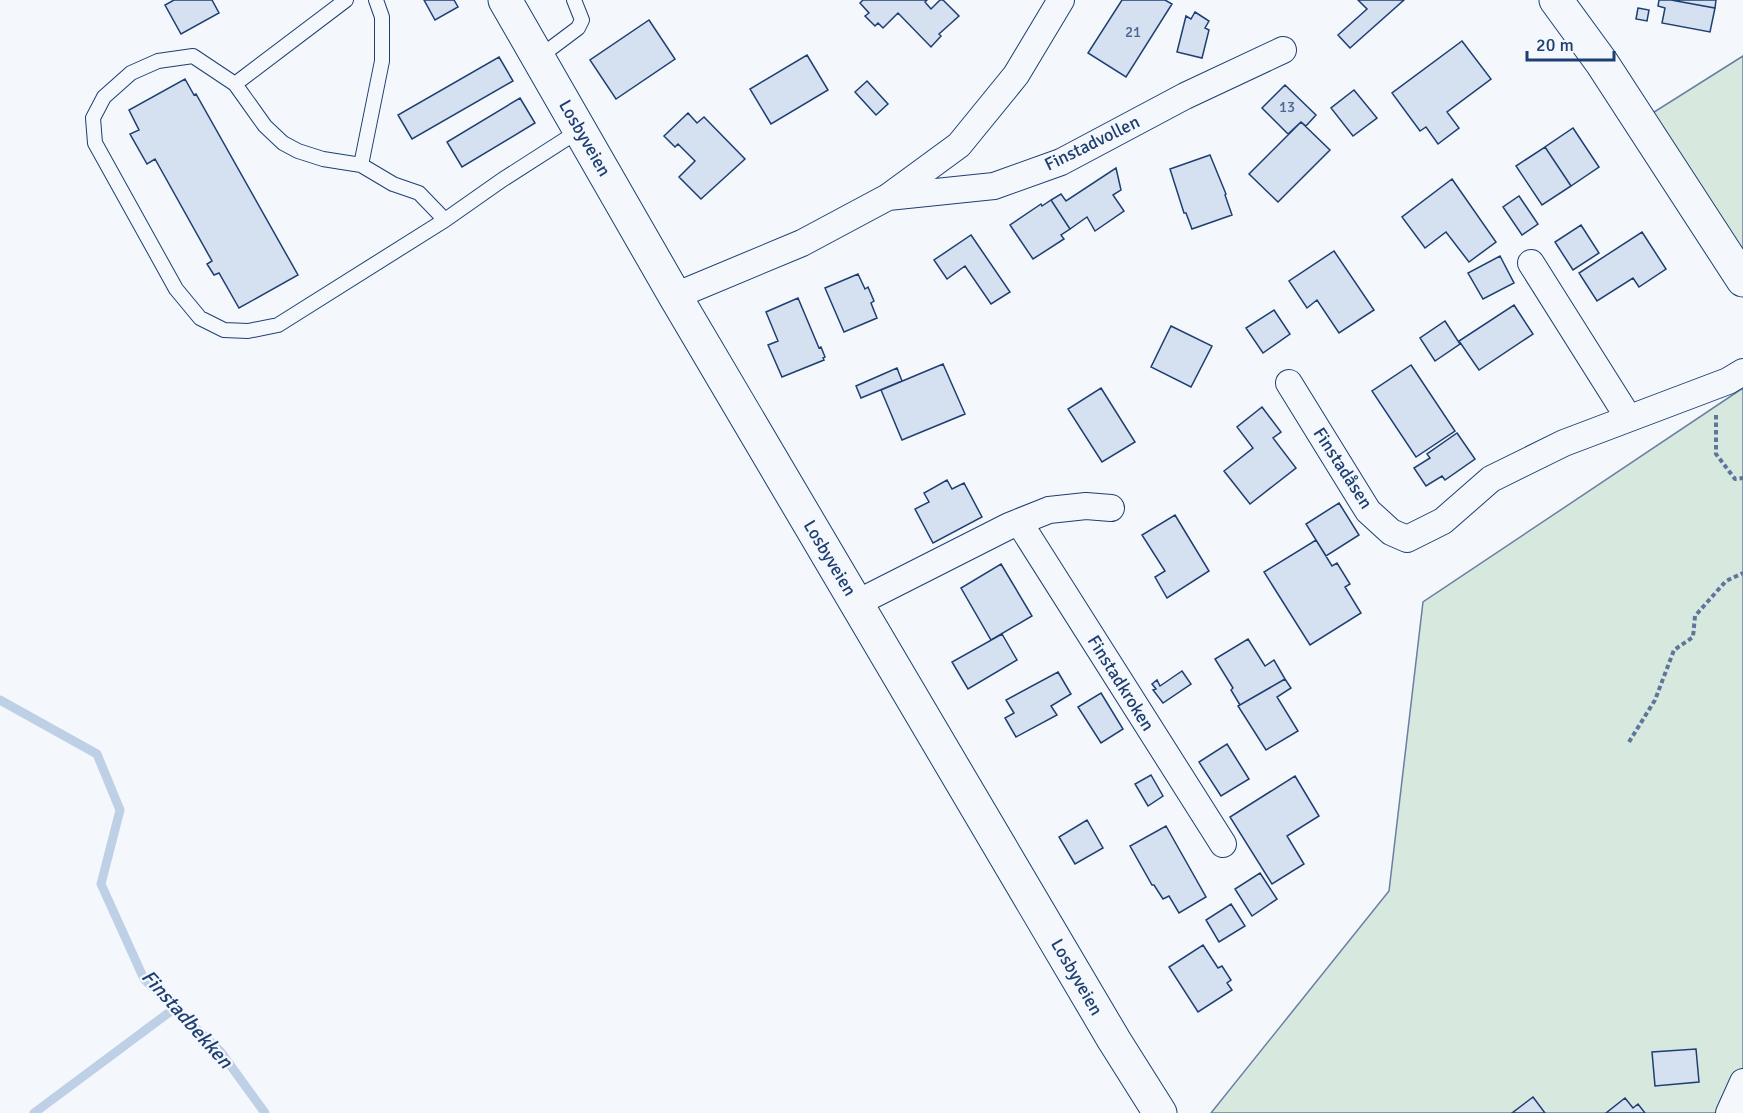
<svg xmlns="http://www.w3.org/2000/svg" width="1743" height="1113" font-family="Signika,sans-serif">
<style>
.green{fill:#d7e8df;stroke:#687fa3;stroke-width:1.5}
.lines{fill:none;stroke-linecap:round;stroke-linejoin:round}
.stream{stroke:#bed0e5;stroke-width:9}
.building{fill:#d5e0f0;stroke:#1d3f73;stroke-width:1.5}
.service-casing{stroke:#1d3f73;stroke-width:16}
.minor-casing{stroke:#1d3f73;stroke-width:28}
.secondary-casing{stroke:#1d3f73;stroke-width:35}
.path{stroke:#5e769c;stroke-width:4;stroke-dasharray:4.5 3;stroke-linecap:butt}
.service{stroke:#f4f7fb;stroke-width:14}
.minor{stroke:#f4f7fb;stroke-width:26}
.secondary{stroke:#f4f7fb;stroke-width:33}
.labels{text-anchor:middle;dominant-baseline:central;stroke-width:4.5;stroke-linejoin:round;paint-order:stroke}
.number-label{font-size:15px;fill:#4b6792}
.street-label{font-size:18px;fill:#1d3f73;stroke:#f4f7fb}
.water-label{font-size:20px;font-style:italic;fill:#1d3f73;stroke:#f4f7fb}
</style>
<rect width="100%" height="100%" fill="#f4f7fb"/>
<!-- green -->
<path class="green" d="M1743 56V277L1643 119Z
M1743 388V1113H1211L1389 891 1423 602Z"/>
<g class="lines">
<!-- stream -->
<path class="stream" d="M0 700 97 754 120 810 101 884 144 979 220 1051 265 1113
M34 1113 175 1008"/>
</g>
<!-- building -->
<path class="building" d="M174 0H212L219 13 181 34 165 5Z
M424 0H454L458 7 435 20Z
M863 0H927L925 2 931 9 940 0H943L959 16 939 34 941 36 931 47 898 13 883 28 878 23 875 26 865 16 869 13 860 3Z
M1122 0H1165L1172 4 1126 77 1088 53Z
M1358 0H1404L1350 48 1338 35 1367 9Z
M1659 0H1671L1715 8 1710 32 1662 23 1665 8 1658 6Z
M1671 0H1716L1715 8Z
M1638 8 1649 10 1647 21 1636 19Z
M1195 12 1209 21 1205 28 1209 30 1202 58 1177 52 1186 16 1191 19Z
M649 20 675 59 616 99 590 60Z
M1462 41 1491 79 1447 112 1459 128 1438 144 1426 127 1420 131 1392 93Z
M807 55 828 90 771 124 750 89Z
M499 57 513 81 412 139 398 115Z
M185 79 194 95 196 94 298 275 239 308 219 273 214 275 207 264 212 261 155 159 147 164 130 134 139 130 129 110Z
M867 81 888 104 876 115 855 92Z
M1285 85 1316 115 1306 126 1301 122 1288 134 1262 108Z
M1354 90 1377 118 1353 136 1331 108Z
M520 98 535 123 462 167 447 142Z
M688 113 697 123 704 117 745 159 701 199 679 177 695 161 678 144 675 147 664 136Z
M1301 122 1330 150 1278 202 1249 174Z
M1573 128 1599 167 1571 186 1545 147Z
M1545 147 1571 186 1542 205 1516 166Z
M1210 155 1226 194 1225 195 1232 215 1192 229 1186 213H1184L1170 169Z
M1116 168 1121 190 1113 195 1124 211 1095 231 1087 217 1070 229 1051 200 1061 194 1066 201Z
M1452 179 1496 242 1469 262 1446 232 1425 248 1402 217Z
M1519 196 1538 224 1522 235 1503 207Z
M1051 200 1070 229 1061 235 1064 239 1033 259 1010 225 1041 204 1042 206Z
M1581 225 1599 253 1573 270 1555 242Z
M1642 232 1666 269 1639 287 1633 278 1597 301 1579 273Z
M971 235 1010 292 991 304 965 266 947 279 934 260Z
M1334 251 1374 310 1339 333 1317 300 1307 308 1289 281Z
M1500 256 1514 283 1483 299 1468 273Z
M858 274 865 289 868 287 874 301 871 303 877 318 844 332 825 288Z
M798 298 819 348 821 347 825 357 823 358 824 360 782 377 768 345 778 341 766 312Z
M1514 305 1533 334 1479 370 1459 341Z
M1274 310 1290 334 1263 353 1246 328Z
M1445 321 1460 344 1435 361 1420 338Z
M1171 326 1212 346 1191 387 1151 367Z
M943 364 965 414 902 440 881 390Z
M1411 365 1455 431 1416 457 1372 391Z
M897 368 902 381 861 398 856 386Z
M1101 388 1135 442 1102 462 1068 409Z
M1262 407 1281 432 1273 438 1296 468 1250 504 1224 471 1253 448 1237 427Z
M1457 433 1475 459 1445 480 1442 476 1426 486 1414 468 1430 458 1427 454Z
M947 480 952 489 964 483 982 517 933 543 915 509 929 502 924 493Z
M1339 503 1359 535 1326 556 1306 524Z
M1175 515 1209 571 1167 598 1155 577 1165 571 1142 535Z
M1316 540 1332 566 1337 563 1350 584 1345 587 1361 613 1310 645 1264 572Z
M1001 564 1032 616 991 640 961 588Z
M1002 634 1017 660 968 689 952 662Z
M1248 639 1265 666 1274 660 1285 679 1240 705 1231 690 1233 688 1215 659Z
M1182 671 1191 684 1163 703 1153 690 1156 689 1152 684 1157 680 1160 686Z
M1058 672 1071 694 1051 706 1057 715 1016 737 1005 718 1014 713 1006 700Z
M1285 679 1291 688 1277 697 1298 731 1266 750 1238 706Z
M1101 693 1123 729 1101 743 1078 707Z
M1227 744 1249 779 1221 796 1199 762Z
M1151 775 1163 796 1148 806 1135 784Z
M1295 776 1319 816 1287 836 1304 864 1272 884 1230 817Z
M1087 820 1103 848 1075 864 1059 837Z
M1166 826 1206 897 1179 913 1169 896 1163 899 1154 885H1152L1130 846Z
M1260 873 1277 899 1252 916 1235 889Z
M1231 904 1245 926 1219 942 1206 920Z
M1203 945 1218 968 1222 966 1231 980 1227 983 1232 990 1198 1012 1169 967Z
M1696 1049 1699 1082 1655 1086 1652 1052Z
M1533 1097 1545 1113H1512Z
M1625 1098 1633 1108 1638 1104 1645 1113H1606Z"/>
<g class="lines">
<defs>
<path id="service" d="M538 58 578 28 582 20 574 0
M235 84 346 0
M361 165 382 61V17L376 0
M445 220 419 193 393 184 361 165 323 159 298 151 283 143 265 126 235 84 193 56 158 61 131 73 104 97 93 118 95 143 176 289 200 318 224 330 248 331 278 325 445 220 502 180 580 130"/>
<path id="minor" d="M888 197 994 186 1061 162 1185 96 1283 50
M1531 263 1628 417
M675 296 802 243 888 197 959 145 1016 75 1061 0
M1289 383 1368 511 1391 532 1407 539 1443 521 1491 479 1564 443 1728 381 1743 372
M1019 522 1223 844
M857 603 1009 526 1049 510 1086 506 1111 508
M1729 1113 1743 1082"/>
<path id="secondary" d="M505 0 675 296 1114 1040 1160 1113
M1556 0 1602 63 1743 280"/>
</defs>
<!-- service casing -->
<use href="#service" class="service-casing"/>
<!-- minor casing -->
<use href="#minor" class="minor-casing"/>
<!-- secondary casing -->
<use href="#secondary" class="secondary-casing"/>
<!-- path -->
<path class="path" d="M1716 415V454L1735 479 1743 478
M1629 742 1655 700 1674 650 1693 637 1695 616 1726 581 1743 573"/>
<!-- service -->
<use href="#service" class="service"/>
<!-- minor -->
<use href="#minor" class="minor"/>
<!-- secondary -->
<use href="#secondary" class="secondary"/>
</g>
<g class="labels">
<!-- number labels -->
<g class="number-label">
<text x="1133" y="32">21</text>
<text x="1287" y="107">13</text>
</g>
<!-- street labels -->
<g class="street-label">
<text transform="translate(585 138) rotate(60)">Losbyveien</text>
<text transform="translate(1092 143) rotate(-26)">Finstadvollen</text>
<text transform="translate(1343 468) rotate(57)">Finstadåsen</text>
<text transform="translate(830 558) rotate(59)">Losbyveien</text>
<text transform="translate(1121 683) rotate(58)">Finstadkroken</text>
<text transform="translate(1077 977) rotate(60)">Losbyveien</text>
</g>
<!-- water labels -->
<g class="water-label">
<text transform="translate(187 1019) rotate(48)">Finstadbekken</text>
</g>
</g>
<!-- scale -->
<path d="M1527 51v9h87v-9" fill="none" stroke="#1d3f73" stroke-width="3"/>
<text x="1536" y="51" font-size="18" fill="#1d3f73" stroke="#f4f7fb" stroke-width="4.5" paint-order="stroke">20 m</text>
</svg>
